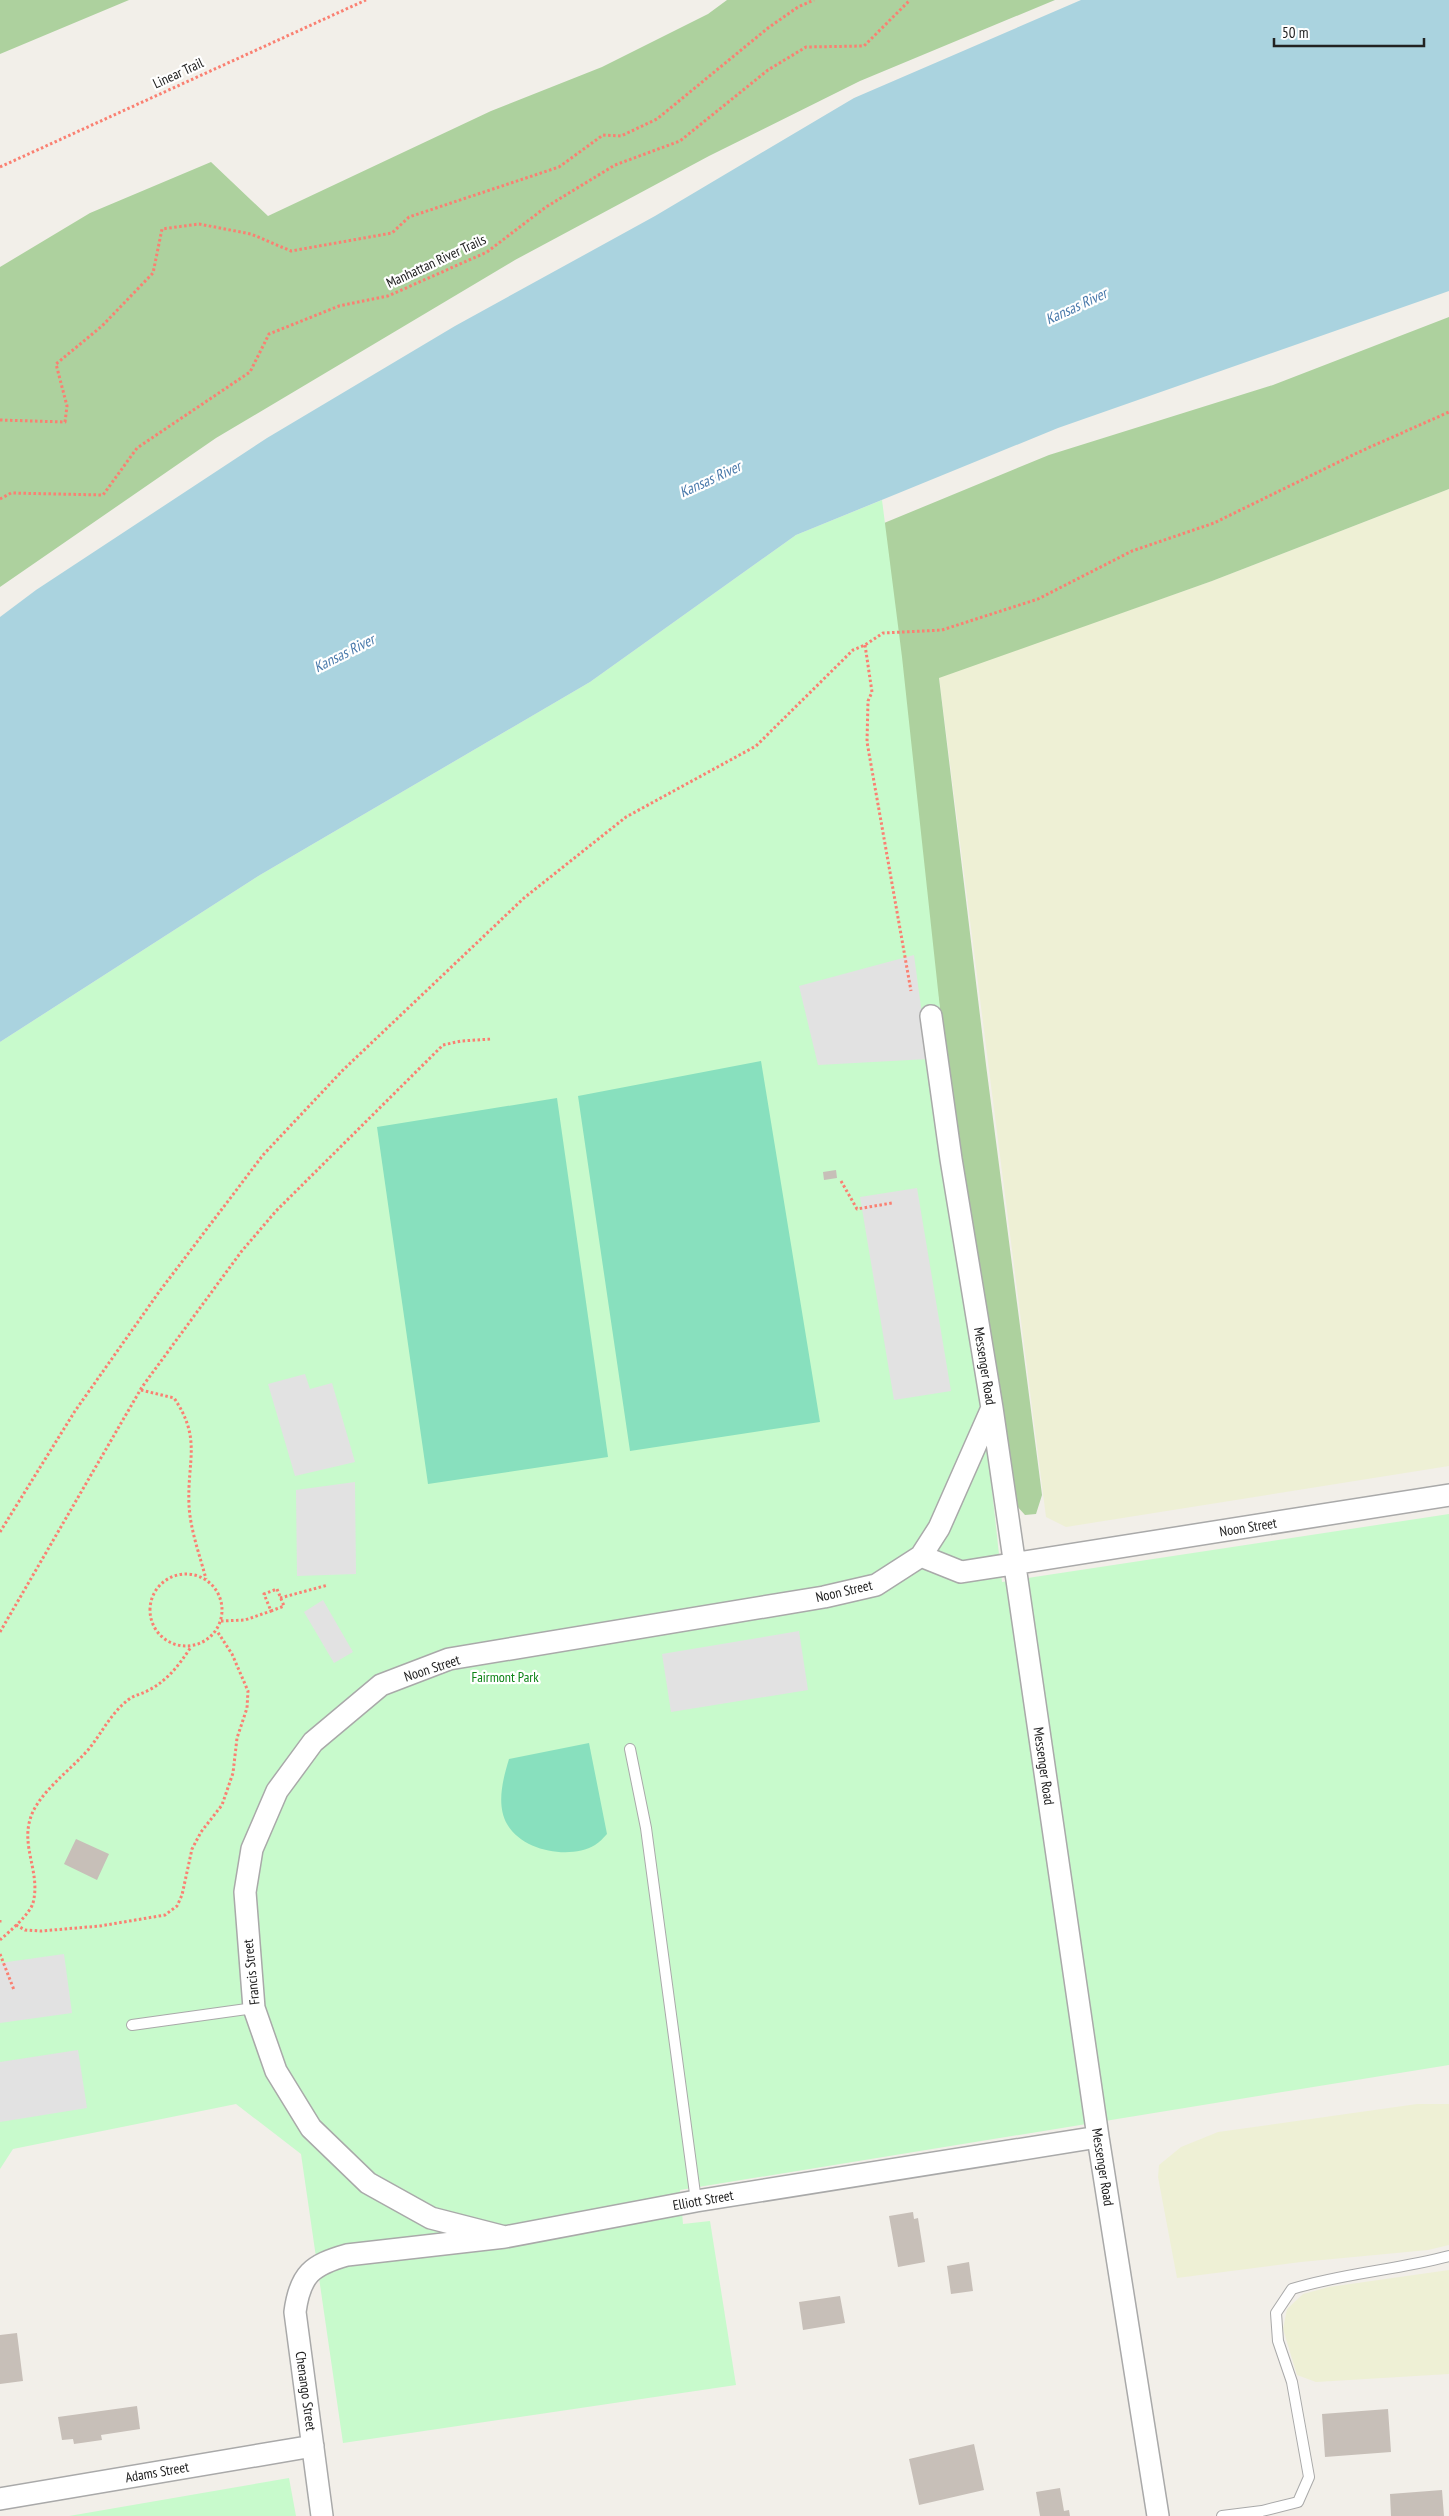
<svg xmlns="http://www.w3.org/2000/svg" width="1449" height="2516" font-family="'PT Sans Narrow',sans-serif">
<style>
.farmland{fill:#eef0d5}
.forest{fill:#add19e}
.park{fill:#c8facc}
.pitch{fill:#88e0be}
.parking{fill:#e2e2e2}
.water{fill:#aad3df}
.building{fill:#c7bfb8}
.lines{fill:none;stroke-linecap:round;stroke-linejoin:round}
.service-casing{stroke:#a9a9a9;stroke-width:12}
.minor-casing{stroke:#a9a9a9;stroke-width:24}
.path{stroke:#fa8072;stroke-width:3;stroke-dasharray:2.5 2.5;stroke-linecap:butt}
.service{stroke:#fff;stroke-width:10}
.minor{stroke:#fff;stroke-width:21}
.labels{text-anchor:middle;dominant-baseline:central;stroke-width:4.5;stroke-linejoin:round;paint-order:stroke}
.street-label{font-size:14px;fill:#222;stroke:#fff}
.park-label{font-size:14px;fill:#0c8416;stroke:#fff}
.water-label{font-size:15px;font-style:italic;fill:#4a7aab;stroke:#fff}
</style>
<rect width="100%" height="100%" fill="#f2efe9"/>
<!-- farmland -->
<path class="farmland" d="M1449 489V1466L1066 1527 1046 1517 939 677 1212 581Z
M1417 2104H1449V2245L1428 2250 1301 2262 1177 2278 1158 2177 1159 2165 1181 2147 1218 2132Z
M1449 2270V2374L1316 2382 1297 2375 1283 2329 1287 2309 1303 2294 1329 2287Z"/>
<!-- forest -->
<path class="forest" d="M0 0H129L0 54Z
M727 0H1055L860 81 709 156 515 260 216 438 0 587V267L90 213 211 162 268 216 491 111 602 67 708 14Z
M1449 317V489L1212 581 939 678 986 1065 1042 1495 1036 1514 1025 1515 1016 1505 973 1244 872 528 1049 455 1273 385Z"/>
<!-- park -->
<path class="park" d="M882 500 902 657 1002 1582 1449 1514V2065L680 2190 683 2224 710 2221 736 2385 343 2443 301 2154 236 2104 13 2149 0 2169V1042L260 875 590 682 796 535Z
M289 2478 296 2516H69Z"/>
<!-- pitch -->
<path class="pitch" d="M761 1061 820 1422 630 1451 578 1096Z
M557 1098 608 1457 428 1484 377 1127Z
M589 1743 607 1834C603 1838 600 1842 595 1845 570 1860 522 1851 507 1824 496 1804 503 1779 509 1759Z"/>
<!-- parking -->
<path class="parking" d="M914 955 928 1059 818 1065 799 986Z
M917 1188 951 1391 894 1400 860 1197Z
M305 1374 310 1389 332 1383 355 1462 295 1476 268 1384Z
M355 1482 356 1574 297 1576 296 1490Z
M323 1600 353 1652 334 1663 304 1612Z
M799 1631 808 1690 671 1712 662 1654Z
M64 1954 72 2013 0 2023V1963Z
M78 2050 87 2108 0 2122V2062Z"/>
<!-- water -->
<path class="water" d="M1081 0H1449V291L1058 428 796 535 590 682 260 875 0 1042V617L36 590 267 438 455 326 655 216 854 98Z"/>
<!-- building -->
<path class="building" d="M836 1170 837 1178 824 1180 823 1172Z
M76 1839 109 1854 97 1880 64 1864Z
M913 2212 914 2219 918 2218 925 2262 898 2267 889 2216Z
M969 2262 973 2291 951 2294 947 2266Z
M840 2296 845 2323 803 2330 799 2302Z
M17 2333 23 2381 0 2384V2335Z
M137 2406 140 2429 101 2435 102 2440 74 2444 73 2439 62 2440 58 2417Z
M1388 2409 1391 2452 1325 2457 1322 2414Z
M974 2444 984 2490 919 2505 909 2459Z
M1060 2488 1064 2511 1069 2510 1070 2516H1040L1036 2492Z
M1442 2490 1444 2516H1391L1390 2494Z"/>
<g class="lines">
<defs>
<path id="service" d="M630 1749 646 1828 696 2201
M132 2025 254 2008
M1222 2516 1262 2511 1298 2502 1309 2477 1292 2382 1278 2341 1276 2313 1292 2289C1343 2273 1397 2270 1449 2256"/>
<path id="minor" d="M931 1016 951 1159 992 1408 1098 2137 1158 2516
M921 1556 939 1528 992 1408
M505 2237 431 2218 368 2183 311 2128 276 2071 254 2008 245 1892 252 1849 277 1791 313 1742 381 1685 449 1659 824 1597 876 1585 921 1556 961 1572 1449 1495
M0 2499 313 2446
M322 2516 295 2312C300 2274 312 2265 347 2255L505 2237 696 2201 1098 2137"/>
</defs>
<!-- service casing -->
<use href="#service" class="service-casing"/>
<!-- minor casing -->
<use href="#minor" class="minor-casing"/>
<!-- path -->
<path class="path" d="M0 167 366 0
M0 420 65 422 67 406 56 364 102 326 153 273 162 229 199 224 251 234 291 251 392 233 409 217 559 167 603 135 621 136 657 119 768 28 798 7 814 0
M0 499 11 493 103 495 137 448 250 372 269 334 339 306 388 296 487 252 546 207 615 165 680 141 768 70 806 47 864 46 910 0
M865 645 872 692 868 701 867 742 911 991
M841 1181 857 1209 892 1203
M141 1390 174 1398C202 1439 187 1460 189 1505 190 1529 200 1556 206 1579
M0 1532 75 1411 159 1292 263 1155 343 1070 524 898 626 817 756 746 853 650 865 645 883 633 942 630 1038 599 1132 551 1214 523 1359 452 1449 412
M150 1610a36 36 0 1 1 72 0a36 36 0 1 1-72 0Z
M277 1589 284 1606 271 1611 264 1594Z
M280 1598 328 1585
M221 1621 245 1620 271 1611
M0 1632 142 1387 241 1252 276 1211 443 1045 461 1041 492 1039
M0 1920V1925
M16 1925 25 1930 41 1931 100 1926 165 1915 177 1906 182 1895 192 1849 201 1832 222 1805 233 1773 237 1738 247 1708 248 1691 232 1654 217 1631
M0 1940C9 1932 30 1914 33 1903 42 1869 15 1841 36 1806 49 1785 71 1769 88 1750 102 1733 110 1714 128 1700 134 1695 142 1694 149 1690 168 1680 179 1665 191 1647
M0 1954 14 1990"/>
<!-- service -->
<use href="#service" class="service"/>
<!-- minor -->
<use href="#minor" class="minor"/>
</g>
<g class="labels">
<!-- street labels -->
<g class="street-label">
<text transform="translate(178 73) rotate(-25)">Linear Trail</text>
<text transform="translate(436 261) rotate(-25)">Manhattan River Trails</text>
<text transform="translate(985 1366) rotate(81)">Messenger Road</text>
<text transform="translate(1248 1527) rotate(-9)">Noon Street</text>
<text transform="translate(844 1591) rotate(-13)">Noon Street</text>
<text transform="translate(432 1668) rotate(-18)">Noon Street</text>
<text transform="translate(1044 1766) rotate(82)">Messenger Road</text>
<text transform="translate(251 1972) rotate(-96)">Francis Street</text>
<text transform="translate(1103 2167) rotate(81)">Messenger Road</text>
<text transform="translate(703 2200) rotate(-10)">Elliott Street</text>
<text transform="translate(306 2391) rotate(82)">Chenango Street</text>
<text transform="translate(157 2472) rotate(-10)">Adams Street</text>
</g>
<!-- park labels -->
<g class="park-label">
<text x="505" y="1677">Fairmont Park</text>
</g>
<!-- water labels -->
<g class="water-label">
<text transform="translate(1076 306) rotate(-25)">Kansas River</text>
<text transform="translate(710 479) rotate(-25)">Kansas River</text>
<text transform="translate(344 653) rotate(-27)">Kansas River</text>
</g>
</g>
<!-- scale -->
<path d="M1274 38v8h150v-8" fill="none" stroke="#222222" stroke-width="2.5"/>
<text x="1282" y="38" font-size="15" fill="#222222" stroke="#ffffff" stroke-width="4" paint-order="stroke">50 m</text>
</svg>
